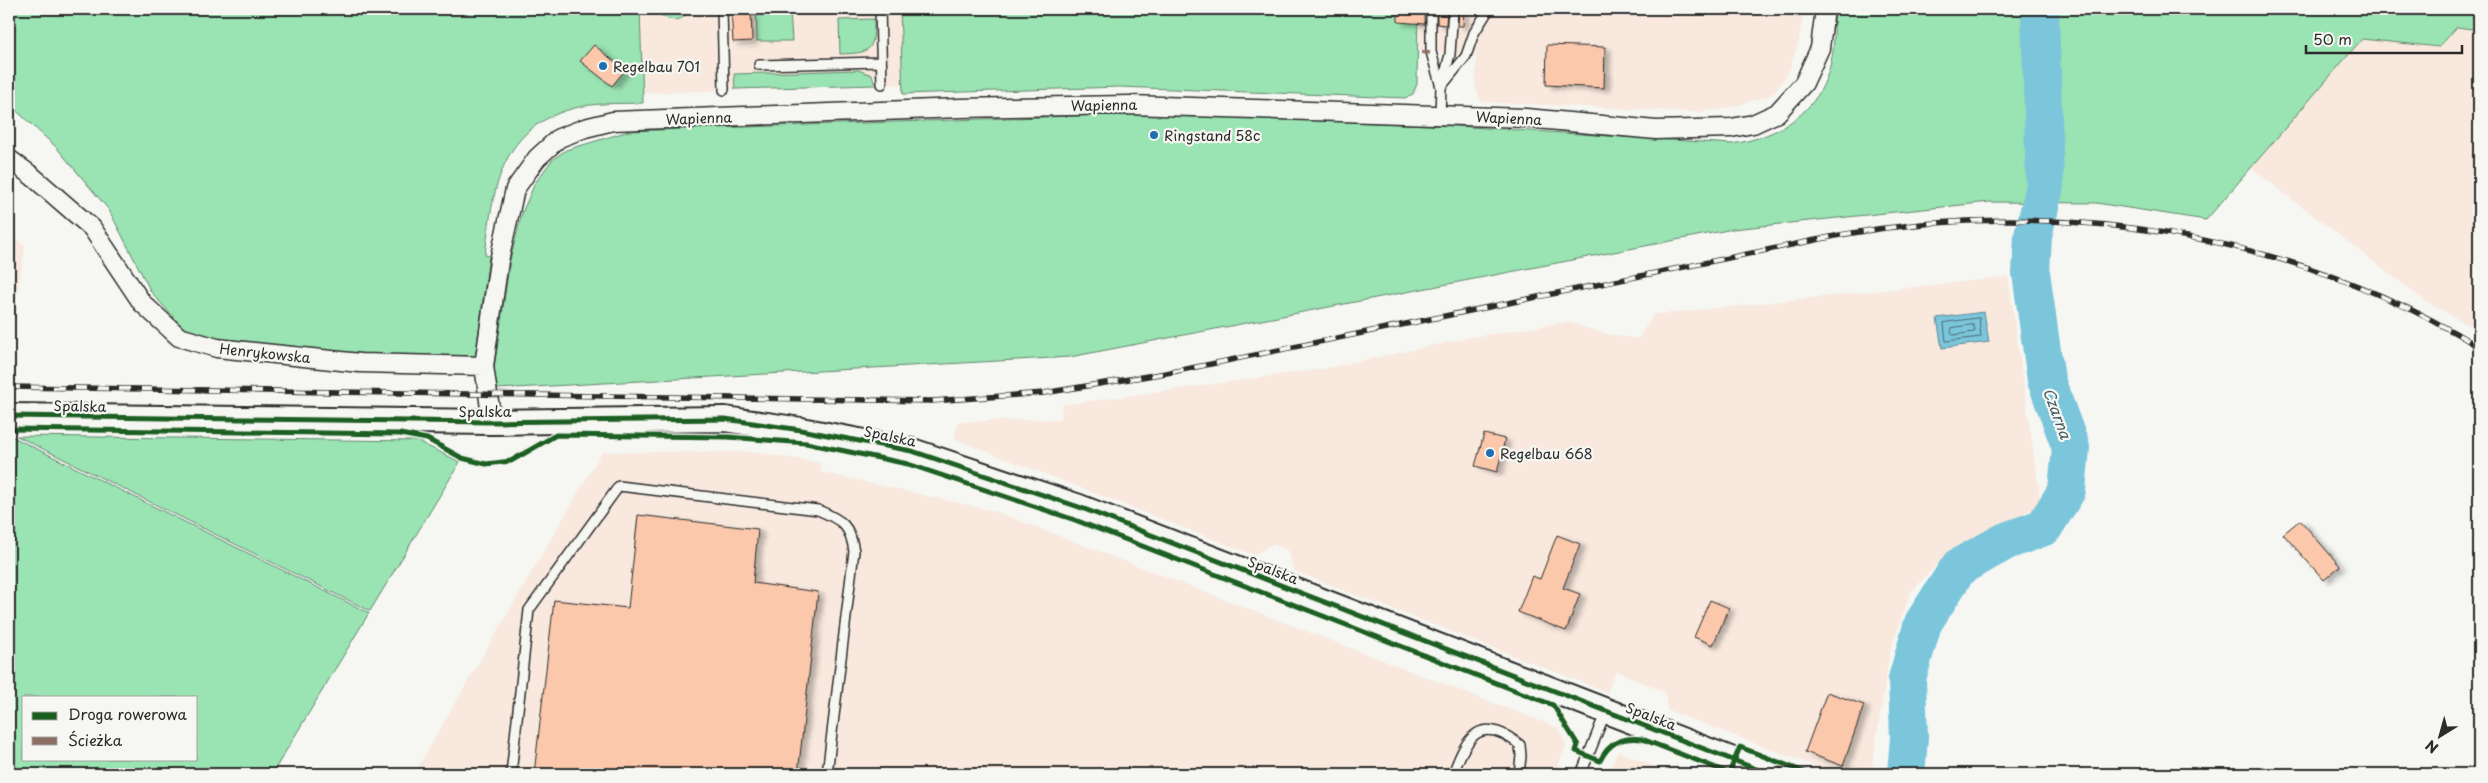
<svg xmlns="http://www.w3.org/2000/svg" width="2488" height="783" font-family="'Playpen Sans',sans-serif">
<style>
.built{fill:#f8e8dd}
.green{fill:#9ae3b2;stroke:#62876e;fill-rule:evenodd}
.water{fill:#7bc6dc;stroke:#5b8895}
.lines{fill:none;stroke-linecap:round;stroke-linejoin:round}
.shore{stroke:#4b6972;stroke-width:1}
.river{stroke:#7bc6dc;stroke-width:38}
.building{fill:#fbc8ab;stroke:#2b2b2b;filter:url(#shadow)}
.lane-casing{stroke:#2b2b2b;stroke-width:12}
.street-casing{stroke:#2b2b2b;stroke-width:21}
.secondary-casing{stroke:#2b2b2b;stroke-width:28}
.lane{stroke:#f6f6f2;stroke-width:9}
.street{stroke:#f6f6f2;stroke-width:18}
.secondary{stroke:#f6f6f2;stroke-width:24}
.rail-casing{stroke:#2b2b2b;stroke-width:5.5}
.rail{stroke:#f6f6f2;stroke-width:4;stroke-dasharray:11;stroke-linecap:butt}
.quiet{stroke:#8d6e63;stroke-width:4;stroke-dasharray:8 4;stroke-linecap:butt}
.cycleway-casing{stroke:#f6f6f2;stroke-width:8}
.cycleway{stroke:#1b5e20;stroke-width:5}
.poi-dot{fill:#1f6fb2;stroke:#f6f6f2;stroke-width:2}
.labels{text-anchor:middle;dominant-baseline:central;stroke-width:4.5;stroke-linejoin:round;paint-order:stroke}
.poi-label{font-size:14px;fill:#2b2b2b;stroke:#f6f6f2;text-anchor:start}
.street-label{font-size:14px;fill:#2b2b2b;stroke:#f6f6f2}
.water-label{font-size:15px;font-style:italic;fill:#435a60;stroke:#f6f6f2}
</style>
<defs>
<filter id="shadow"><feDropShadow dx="5.5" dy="3" stdDeviation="2.5" flood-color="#0004"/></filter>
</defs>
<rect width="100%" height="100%" fill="#f6f6f2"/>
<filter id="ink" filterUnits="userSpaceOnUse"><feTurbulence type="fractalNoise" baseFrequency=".02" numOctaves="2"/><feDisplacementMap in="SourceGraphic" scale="10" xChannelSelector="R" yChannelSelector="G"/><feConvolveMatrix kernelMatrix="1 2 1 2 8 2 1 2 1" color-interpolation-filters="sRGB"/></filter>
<g filter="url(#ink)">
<!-- built -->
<path class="built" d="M640 9H900L903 84 643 93Z
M1421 9H1805L1798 43 1790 69 1778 88 1768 96 1729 108 1699 112 1482 102 1475 87 1477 57 1419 50Z
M2457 27 2479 30V331L2424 300 2249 166 2362 39 2438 47Z
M9 233 25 246 9 343Z
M2008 277 2041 505 1950 550 1910 593 1890 651 1872 766 1857 774H1836L1667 710 1665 692 1616 671 1607 692 1294 571 1288 550 1272 544 1254 555 955 439 958 422 1061 419 1062 405 1323 369 1473 337 1567 322 1606 334 1638 339 1653 315Z
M602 452H751L821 463 820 472 994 511 1558 728 1566 745 1555 774H414Z
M1618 751 1673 774H1608Z"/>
<!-- green -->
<path class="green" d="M9 9H640L643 103C620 104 594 102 571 109 498 130 493 192 485 255L489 256 475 359 360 354 219 341 183 328 151 292 109 210 56 147 9 104Z
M649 9H690C682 23 671 22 659 14 656 12 652 12 649 9Z
M756 9H790L792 41H757Z
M900 9H1418L1417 84 1413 94 1405 98 1119 87 903 94Z
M1834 9H2479V30L2457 27 2439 47 2362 39 2206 220 2096 203 1990 202 1733 229 1070 357 497 389 494 368 510 260 522 213 535 183 552 160 566 150 629 131 1103 115H1169L1455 126 1732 144C1778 137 1821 112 1831 62 1835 45 1834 26 1834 9Z
M874 19C874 51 872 53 840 54L839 20Z
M858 70 872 75 875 85 735 89 734 74Z
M17 436 417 441 460 462 370 611Z
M13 437 369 613 272 774H9V438ZM24 697H196V759H24Z"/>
<!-- water -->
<path class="water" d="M1984 312 1989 342 1942 348 1937 318Z"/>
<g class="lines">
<!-- shore -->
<path class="shore" d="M1979 318 1981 337 1946 341 1944 323Z
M1973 325 1975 330 1974 332 1953 335 1951 333 1952 328Z"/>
<!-- river -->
<path class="river" d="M1906 774 1909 738 1907 679 1923 623 1959 567 2006 541 2044 527 2067 490 2071 448 2046 380 2031 273 2033 236 2045 186 2040 9"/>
</g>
<!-- building -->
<path class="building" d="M731 9H751L752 41 733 42Z
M1398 9H1425V24L1398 22Z
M1437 9H1447L1446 25 1437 24Z
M1459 9H1464L1463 26H1458Z
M594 45 625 70 612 86 580 61Z
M1547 45 1605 47 1604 88 1546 85Z
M1484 434 1505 439 1497 472 1475 466Z
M638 515 758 529 753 583 818 592 798 774H534L554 600 628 608Z
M2300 520 2340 566 2324 580 2283 534Z
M1557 535 1580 544 1563 588 1580 594 1566 631 1518 612 1532 576 1540 579Z
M1710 600 1729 608 1713 645 1694 637Z
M1827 692 1864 705 1843 766 1805 752Z"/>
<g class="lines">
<defs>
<path id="lane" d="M722 9 724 90
M880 9 882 84
M1431 9V52L1441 87 1440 115
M759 65 881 62
M1443 82 1450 54 1453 9
M1441 87 1466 56 1474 33 1489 9
M511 774 529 610 619 486 818 510C842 520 850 525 854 551L827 774
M1453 774C1467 735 1481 714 1520 745L1521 756 1519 774
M1581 774 1606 711"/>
<path id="street" d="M9 159 32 176 92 228 142 303 179 337 217 348 360 363 484 366 492 422
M484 366 499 261 515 189 537 158 559 138 585 128 613 121 960 108 1130 105 1526 118 1656 130 1731 128 1753 124 1777 113 1804 83 1820 48 1825 9"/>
<path id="secondary" d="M9 416 492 422 725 419 801 430 912 451 1079 507 1769 774"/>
</defs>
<!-- lane casing -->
<use href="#lane" class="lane-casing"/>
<!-- street casing -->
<use href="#street" class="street-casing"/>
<!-- secondary casing -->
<use href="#secondary" class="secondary-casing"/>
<!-- lane -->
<use href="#lane" class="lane"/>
<!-- street -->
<use href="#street" class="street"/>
<!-- secondary -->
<use href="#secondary" class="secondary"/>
<defs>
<path id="rail" d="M9 387 932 401 1044 393 1172 372 1840 235C2055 197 2291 232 2479 347"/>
</defs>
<!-- rail casing -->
<use href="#rail" class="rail-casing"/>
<!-- rail -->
<use href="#rail" class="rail"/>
<!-- quiet -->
<path class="quiet" d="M1422 52 1431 53"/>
<defs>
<path id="cycleway" d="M9 416 492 422 725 419 801 430 912 451 1079 507 1769 774
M9 429 400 434 427 439 462 458 486 464 511 461 556 435 728 437 806 443 908 464 1075 520 1553 705 1578 745 1576 751 1600 761C1609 742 1622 737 1642 739L1729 773 1740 747 1809 774"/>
</defs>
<!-- cycleway casing -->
<use href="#cycleway" class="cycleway-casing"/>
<!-- cycleway -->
<use href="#cycleway" class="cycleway"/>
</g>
</g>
<!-- markers -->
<g class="poi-dot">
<circle cx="603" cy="66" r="5"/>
<circle cx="1154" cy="135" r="5"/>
<circle cx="1490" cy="453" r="5"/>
</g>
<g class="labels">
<!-- poi labels -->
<g class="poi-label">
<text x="613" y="66">Regelbau 701</text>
<text x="1164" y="135">Ringstand 58c</text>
<text x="1500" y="453">Regelbau 668</text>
</g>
<!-- street labels -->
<g class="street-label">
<text transform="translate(1104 105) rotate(-1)">Wapienna</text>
<text transform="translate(699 118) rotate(-2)">Wapienna</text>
<text transform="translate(1509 118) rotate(3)">Wapienna</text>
<text transform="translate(265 353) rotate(6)">Henrykowska</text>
<text transform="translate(80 406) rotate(1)">Spalska</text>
<text x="485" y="411">Spalska</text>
<text transform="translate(890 436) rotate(12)">Spalska</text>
<text transform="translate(1273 570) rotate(21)">Spalska</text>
<text transform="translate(1651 716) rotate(21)">Spalska</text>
</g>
<!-- water labels -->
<g class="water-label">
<text transform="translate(2058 413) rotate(70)">Czarna</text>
</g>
</g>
<!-- margin -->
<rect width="2488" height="783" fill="none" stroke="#f6f6f2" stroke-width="30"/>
<rect x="15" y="15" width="2458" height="753" fill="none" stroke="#2b2b2b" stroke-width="2" filter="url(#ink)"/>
<!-- legend -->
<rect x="22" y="696" width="175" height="65" fill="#f6f6f2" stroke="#a5a5a2"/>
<rect x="32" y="712" width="25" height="8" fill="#1b5e20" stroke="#a5a5a2"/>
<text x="68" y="720" font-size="15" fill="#2b2b2b">Droga rowerowa</text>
<rect x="32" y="737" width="25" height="8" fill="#8d6e63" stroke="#a5a5a2"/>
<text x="68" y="746" font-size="15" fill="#2b2b2b">Ścieżka</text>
<!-- north arrow -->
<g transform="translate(2440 736) rotate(217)" stroke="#f6f6f2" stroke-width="4" paint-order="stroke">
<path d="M0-4L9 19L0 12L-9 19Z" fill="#2b2b2b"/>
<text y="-8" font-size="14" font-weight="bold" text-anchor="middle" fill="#2b2b2b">N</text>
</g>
<!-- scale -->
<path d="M2306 45v8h156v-8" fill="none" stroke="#2b2b2b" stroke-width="2.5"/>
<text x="2313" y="45" font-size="15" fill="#2b2b2b" stroke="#f6f6f2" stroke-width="4" paint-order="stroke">50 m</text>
</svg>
